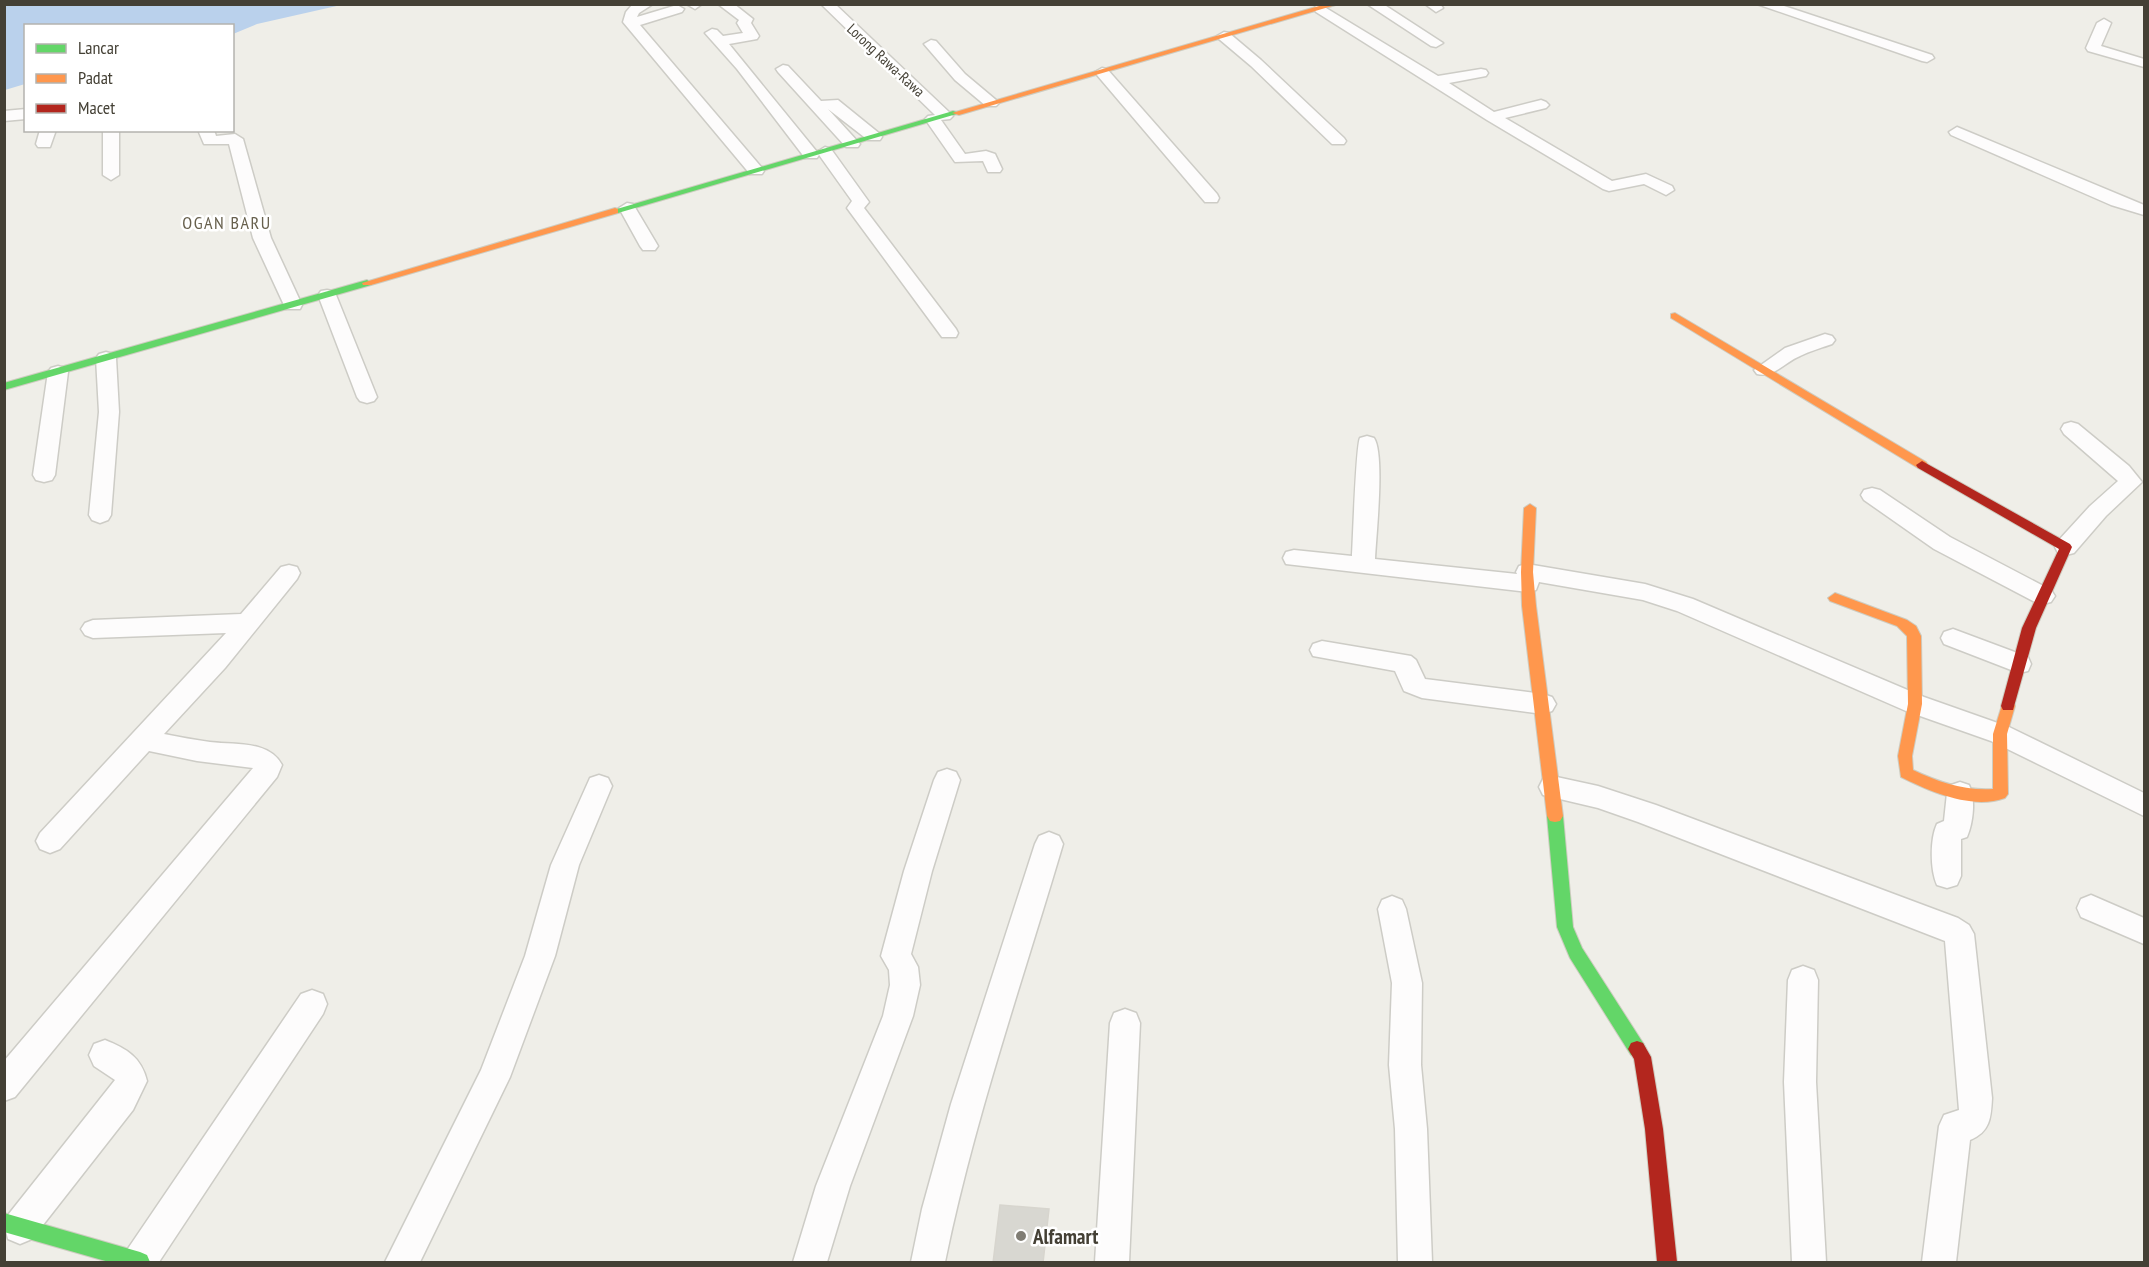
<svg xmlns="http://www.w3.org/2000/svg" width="2149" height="1267" font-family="'PT Sans Narrow',sans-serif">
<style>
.water{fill:#bad1ec}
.building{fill:#d8d7d1;stroke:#d7d5ce;stroke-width:1.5}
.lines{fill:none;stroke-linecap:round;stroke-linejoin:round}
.street-casing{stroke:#cdccc6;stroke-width:3}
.fast-casing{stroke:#ceccc0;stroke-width:2}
.slow-casing{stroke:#ceccc0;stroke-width:2}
.jam-casing{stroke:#ceccc0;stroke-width:2}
.street{fill:#fdfcfc;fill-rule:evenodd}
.fast{fill:#63d668;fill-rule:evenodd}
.slow{fill:#ff974d;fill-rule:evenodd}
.jam{fill:#b3261e;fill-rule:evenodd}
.poi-dot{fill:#807d74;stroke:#fff;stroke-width:2}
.labels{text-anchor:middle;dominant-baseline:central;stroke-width:5;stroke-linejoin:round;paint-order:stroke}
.far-street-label{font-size:15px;fill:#444035;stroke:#fff}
.far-quarter-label{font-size:18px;letter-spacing:1.5px;fill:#67604d;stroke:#fff}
.near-poi-label{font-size:21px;font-weight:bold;fill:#444035;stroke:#fff;text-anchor:start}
</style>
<rect width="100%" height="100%" fill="#efeee8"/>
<!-- water -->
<path class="water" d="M5 4H341V5L257 24 233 34 232 26H26L25 84 5 90Z"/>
<!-- building -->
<path class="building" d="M1000 1205 1049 1209 1043 1263H993Z"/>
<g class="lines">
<defs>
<path id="street" d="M653 4 639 13 637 17 677 5 684 9 682 12 640 25 762 168 764 171 762 174H750L623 22 626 12 632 5Z
M702 4 695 9 688 5 689 4Z
M718 4H734L753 19 751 23 759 36 757 39 729 44 817 152 819 155 817 158H805L737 69 705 33 712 29 717 30 723 36 743 33 737 23 739 20Z
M821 4H835L950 113 953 116 950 119 941 120 965 154 986 151 995 154 1002 169 1000 172H988L983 161 955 162 925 119 928 116 935 115Z
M1367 4H1383L1443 43 1436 47 1431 46Z
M1425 4H1440L1443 8 1436 12Z
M1757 4H1778L1932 55 1934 58 1927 62 1922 61Z
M1321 5 1438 76 1481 69 1486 70 1488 73 1486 76 1449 83 1494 112 1541 100 1546 102 1549 105 1546 108 1505 118 1612 181 1646 174 1672 186 1674 190 1666 195 1644 184 1609 191 1603 189 1487 120 1316 12 1314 9 1316 6Z
M2104 19 2111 23 2101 46 2144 59V67L2088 51 2086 48 2097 23Z
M1224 32 1229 33 1261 60 1344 138 1346 141 1344 144H1332L1251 66 1219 39 1217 36Z
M931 40 936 41 965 74 996 100 999 103 996 106H986L955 80 924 44Z
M783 65 788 66 821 101 838 100 880 134 882 137 880 140H868L828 109 860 144 858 147H846L778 72 776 69Z
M1102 68 1107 69 1217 194 1219 198 1217 202H1205L1097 75 1095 72Z
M26 109V119L4 121V111Z
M1957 127 2144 205V215L2111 205 1951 135 1949 132Z
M40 130H56L50 147H38L36 144Z
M103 130H119V175L111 180 103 175Z
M198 130H214L216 136 235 134 243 139 271 238 302 305 300 309H286L284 305 253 238 229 144H204Z
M825 147 831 149 869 202 864 208 956 329 958 333 956 337H942L847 208 852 201 817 152Z
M627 203 633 204 658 246 655 250H643L640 246 619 208Z
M327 290 333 291 336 295 377 397 374 401 367 403 360 401 357 397 318 295 321 291Z
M1825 334 1832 336 1835 340 1832 344C1821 348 1810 351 1800 356 1785 362 1774 378 1757 374L1754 370 1785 348Z
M106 352 113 354 116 358 119 412 111 515 108 520 100 523 92 520 89 515 99 412 96 358 99 354Z
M58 366 65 368 68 372 55 475 52 480 44 482 36 480 33 475 48 372 51 368Z
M2071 422 2078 424 2129 466 2142 482 2106 516 2074 553 2066 555 2058 553 2055 547 2058 541 2090 506 2118 481 2064 434 2061 429 2064 424Z
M1367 436 1374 438C1385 454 1376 536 1375 559L1517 574 1516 572 1519 566 1527 564 1645 584 1693 599 1924 697 2009 727 2144 793V816L1991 741 1906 711 1677 611 1643 600 1539 582 1536 590 1528 592 1286 564 1283 558 1286 552 1294 550 1352 556C1353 540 1356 444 1360 438Z
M1872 488 1880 490 1950 537 2051 590 2055 596 2051 602 2043 604 2035 602 1934 549 1864 500 1861 495 1864 490Z
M289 565 297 567 300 573 297 579 225 668 164 734C180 737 195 740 210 742 234 745 269 740 282 765L277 777 15 1097 4 1101V1061L253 768 197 761 149 751 60 849 50 853 40 849 36 841 40 833 226 633 93 638 85 635 81 629 85 623 93 620 241 614 281 567Z
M1953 629 2028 657 2031 664 2028 671 2019 673 1944 644 1941 638 1944 632Z
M1322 641 1411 656 1416 660 1425 679 1543 694 1552 697 1556 704 1552 711 1543 714 1422 698 1404 691 1395 671 1313 656 1310 650 1313 644Z
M947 769 956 772 960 780 932 871 911 954 918 967 920 985 913 1016 850 1186 827 1262H793L816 1186 883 1016 890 985 889 970 881 956 904 871 934 780 938 772Z
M599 775 608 778 612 786 579 865 555 956 510 1077 420 1262H385L481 1070 525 956 551 865 590 778Z
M1552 776 1598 786 1656 805 1958 918 1969 925 1974 934 1992 1098C1991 1118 1990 1132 1970 1140L1956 1262H1922L1939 1126 1944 1115 1959 1110 1945 941 1638 822 1598 808 1543 795 1539 787 1543 779Z
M1960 782 1969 785C1976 799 1973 823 1967 837L1961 839V876L1957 885 1947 888 1937 885C1930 869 1930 839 1937 824L1944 821 1947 793 1951 785Z
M1049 832 1059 836 1063 844C1022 983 974 1120 945 1262H911L922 1209 951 1104 1035 844 1039 836Z
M2091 895 2144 918V944L2081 917 2077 908 2081 899Z
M1392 896 1402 900 1406 909 1422 983 1421 1065 1427 1129 1432 1262H1398L1395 1129 1389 1065 1392 983 1378 909 1382 900Z
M1803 966 1814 970 1818 980 1816 1082 1826 1262H1792L1784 1082 1788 980 1792 970Z
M312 990 323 994 327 1004 323 1014 159 1262H122L127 1250 301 994Z
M1125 1009 1136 1013 1140 1023 1129 1262H1095L1110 1023 1114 1013Z
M105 1040C127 1049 141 1057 147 1081L133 1110 32 1239 20 1244 8 1239 4 1223 8 1215 115 1080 94 1066 89 1055 94 1044Z"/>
<path id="fast" d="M953 111 960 113 618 213 610 211Z
M367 280 372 283 371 285 4 390V383Z
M1555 810 1560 811 1563 816 1573 927 1582 948 1643 1043 1646 1049 1643 1055 1637 1057 1631 1055 1570 958 1557 927 1547 816 1550 811Z
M4 1213 140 1252 147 1255 150 1262H109L4 1232Z"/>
<path id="slow" d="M1326 4H1339L959 115 952 113Z
M615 208 618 209V213L371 285H363L362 283Z
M1675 313 1926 462 1928 465 1926 468H1918L1671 318V314Z
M1530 504 1536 508 1533 572 1536 606 1563 816 1560 821 1555 822 1550 821 1547 816 1522 606 1521 572 1524 508Z
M1835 593 1907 620 1916 626 1921 636 1922 704 1912 756 1913 770C1938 782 1965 791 1993 789V734L2003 702H2013L2015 706 2007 734 2008 794 2005 798C1972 810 1931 792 1901 777L1898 756 1908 704 1907 636 1897 626 1830 601 1828 598Z"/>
<path id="jam" d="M1922 461 2070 544 2072 547 2036 628 2013 710H2003L2001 706 2022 628 2059 549 1918 468 1916 465Z
M1637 1041 1643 1043 1651 1057 1663 1129 1677 1262H1657L1645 1129 1634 1059 1628 1049 1631 1043Z"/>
</defs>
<!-- street casing -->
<use href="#street" class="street-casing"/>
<!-- fast casing -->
<use href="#fast" class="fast-casing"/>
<!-- slow casing -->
<use href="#slow" class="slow-casing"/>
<!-- jam casing -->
<use href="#jam" class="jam-casing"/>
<!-- street -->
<use href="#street" class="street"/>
<!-- fast -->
<use href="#fast" class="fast"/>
<!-- slow -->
<use href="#slow" class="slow"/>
<!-- jam -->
<use href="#jam" class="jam"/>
</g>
<!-- markers -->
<circle class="poi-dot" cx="1021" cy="1236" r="6"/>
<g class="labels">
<!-- far-street labels -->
<g class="far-street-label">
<text transform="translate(886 60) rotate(43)">Lorong Rawa-Rawa</text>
</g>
<!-- far-quarter labels -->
<g class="far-quarter-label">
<text x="227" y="222">OGAN BARU</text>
</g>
<!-- near-poi labels -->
<g class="near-poi-label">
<text x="1033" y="1236">Alfamart</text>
</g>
</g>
<!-- border -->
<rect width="2149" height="1267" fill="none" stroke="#444035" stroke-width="12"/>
<!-- legend -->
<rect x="24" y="24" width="210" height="108" fill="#ffffff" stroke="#b4b3ae" stroke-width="1.5"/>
<rect x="36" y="44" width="30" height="9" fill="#63d668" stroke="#b4b3ae" stroke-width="1.5"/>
<text x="78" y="54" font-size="18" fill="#444035">Lancar</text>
<rect x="36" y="74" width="30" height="9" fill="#ff974d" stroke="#b4b3ae" stroke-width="1.5"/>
<text x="78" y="84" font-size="18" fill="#444035">Padat</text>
<rect x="36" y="104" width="30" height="9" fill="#b3261e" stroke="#b4b3ae" stroke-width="1.5"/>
<text x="78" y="114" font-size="18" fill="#444035">Macet</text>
</svg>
